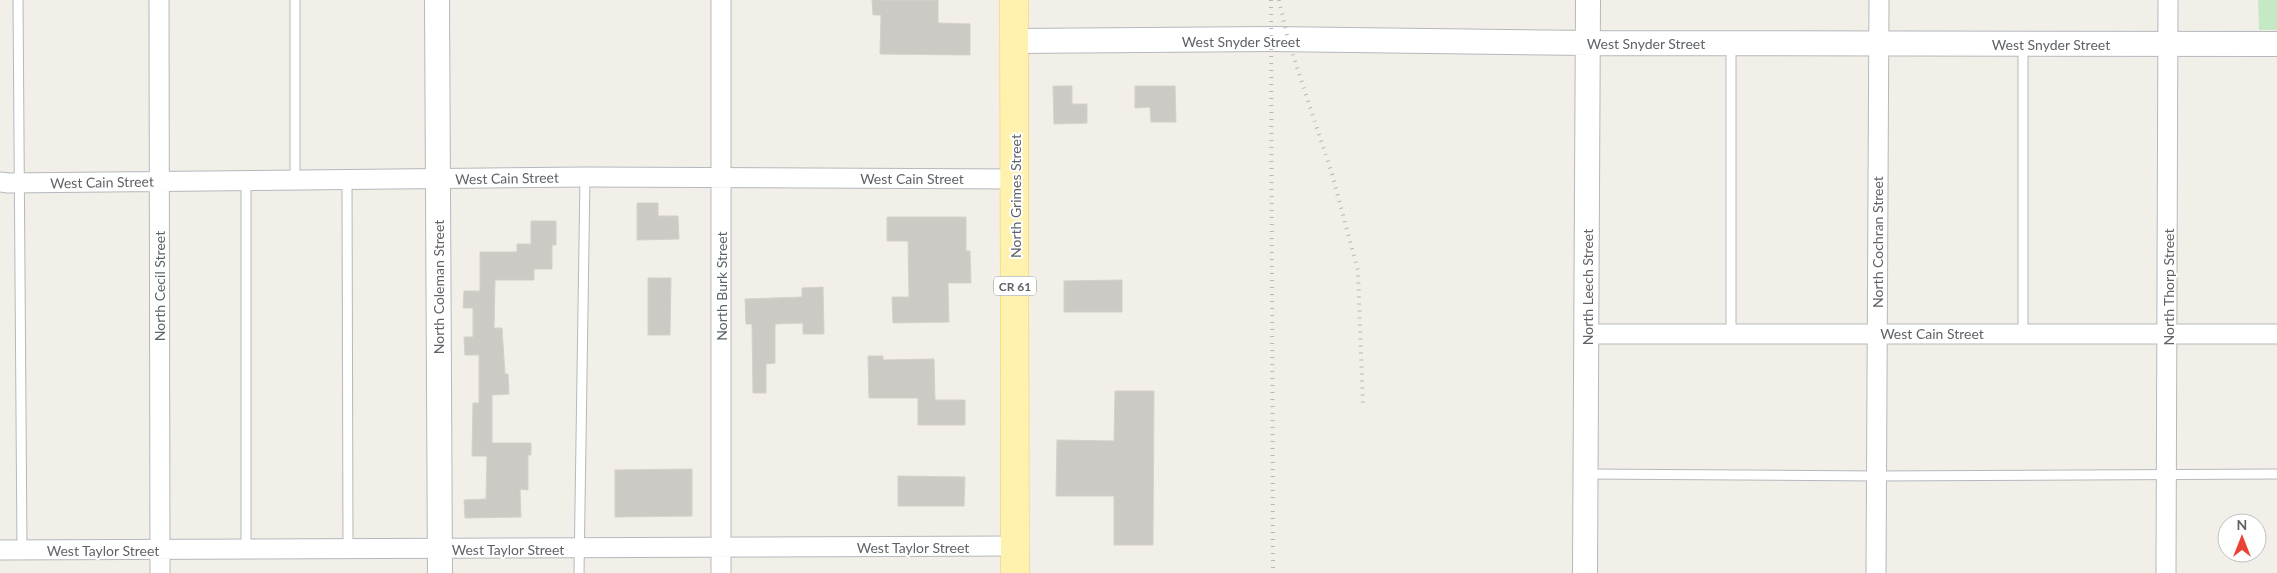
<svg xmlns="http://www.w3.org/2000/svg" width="2277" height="573" font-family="Lato,sans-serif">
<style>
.green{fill:#c5e8c5}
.building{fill:#cccac5;stroke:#d6d1c6}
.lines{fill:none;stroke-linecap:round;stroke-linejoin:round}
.service-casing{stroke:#b5b8bc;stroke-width:11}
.minor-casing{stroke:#b5b8bc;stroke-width:21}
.tertiary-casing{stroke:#b5b8bc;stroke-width:26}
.primary-casing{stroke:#f2c960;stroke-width:29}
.service{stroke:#fff;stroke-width:9}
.minor{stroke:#fff;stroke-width:19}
.tertiary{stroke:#fff;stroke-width:24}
.primary{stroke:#fff2af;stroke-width:28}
.rail{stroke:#b6b7b8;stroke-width:4;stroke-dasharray:1 6;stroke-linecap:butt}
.labels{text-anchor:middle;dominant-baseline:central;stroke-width:4;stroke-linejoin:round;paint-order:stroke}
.shield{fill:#fff;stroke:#8f9295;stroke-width:1}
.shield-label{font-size:12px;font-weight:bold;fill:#5f6368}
.street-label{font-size:14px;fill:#5f6368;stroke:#fff}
</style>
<rect width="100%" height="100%" fill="#f1efe8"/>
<!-- green -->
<path class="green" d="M2258 0H2277V30H2259Z"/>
<!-- building -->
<path class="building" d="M872 0H938V23L970 24V55L880 54 881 15H873Z
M1053 86H1072V104H1087V123L1054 124Z
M1135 86H1175L1176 122H1151L1150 107 1135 108Z
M637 203H658V216H678L679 239 637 240Z
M887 217H966V251H970L971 283H948L949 322 893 323 892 297H909L908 241H887Z
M531 221H556V245H552V269H534V280H495L494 328H502L505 374H508L509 394 492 395V443H531V455H528V490L520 489 521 517 465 518 464 500 486 499 487 456H472L473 403H479V355H465L464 337H473V308H463L464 291H480V252H517V244H531Z
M648 278H671L670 335H648Z
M1122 280V312H1064V281Z
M823 287 824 334H803V323L775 324V363L766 364V393H753L752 324H746L745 299 802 297V288Z
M868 356H883V360L934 359 935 400H965V425H918V398H869Z
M1115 391H1154L1153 545H1114V496H1056L1057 440 1114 441Z
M692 469V516L615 517V470Z
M898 476 965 477 964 506H898Z"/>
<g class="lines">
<defs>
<path id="service" d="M18 0 22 550
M1731 44V333
M2023 45V333
M246 180V550
M295 180V0
M347 180 348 549
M1587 474 1876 476 2277 474
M579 573 585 177"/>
<path id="minor" d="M159 0 160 573
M721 0V573
M0 182 8 183 585 177 1015 179
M1587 334H2277
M0 550 1015 546
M1876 573 1879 0
M2166 573 2168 0"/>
<path id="tertiary" d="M437 0 440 573
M1014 41 1271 39 1588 43 2277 44
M1585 573 1588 0"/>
<path id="primary" d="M1014 0 1015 573"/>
</defs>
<!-- service casing -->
<use href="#service" class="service-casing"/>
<!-- minor casing -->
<use href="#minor" class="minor-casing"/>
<!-- tertiary casing -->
<use href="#tertiary" class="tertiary-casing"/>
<!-- primary casing -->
<use href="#primary" class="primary-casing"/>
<!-- service -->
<use href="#service" class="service"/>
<!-- minor -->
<use href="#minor" class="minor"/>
<!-- tertiary -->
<use href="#tertiary" class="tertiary"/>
<!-- primary -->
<use href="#primary" class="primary"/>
<!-- rail -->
<path class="rail" d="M1271 0 1273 573
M1279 0 1288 40 1332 174 1358 271 1363 408"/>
</g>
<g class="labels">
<!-- shield labels -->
<rect class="shield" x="994" y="276.5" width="42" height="19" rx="4"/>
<g class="shield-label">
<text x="1015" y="286">CR 61</text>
</g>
<!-- street labels -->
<g class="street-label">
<text x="1241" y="41">West Snyder Street</text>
<text x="1646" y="43">West Snyder Street</text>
<text x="2051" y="44">West Snyder Street</text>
<text transform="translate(507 178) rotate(-1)">West Cain Street</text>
<text x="912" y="178">West Cain Street</text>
<text transform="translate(102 182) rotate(-1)">West Cain Street</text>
<text transform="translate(1015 196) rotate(-90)">North Grimes Street</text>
<text transform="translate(1877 242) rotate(-90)">North Cochran Street</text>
<text transform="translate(159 286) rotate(-90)">North Cecil Street</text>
<text transform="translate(721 286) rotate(-90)">North Burk Street</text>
<text transform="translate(438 287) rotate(-90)">North Coleman Street</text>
<text transform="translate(1587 287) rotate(-90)">North Leech Street</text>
<text transform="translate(2168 287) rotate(-90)">North Thorp Street</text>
<text x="1932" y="333">West Cain Street</text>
<text x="913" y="547">West Taylor Street</text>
<text x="508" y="549">West Taylor Street</text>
<text x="103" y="550">West Taylor Street</text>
</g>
</g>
<!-- north arrow -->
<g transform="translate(2242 538)"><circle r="24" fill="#ffffff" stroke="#bfc1c3"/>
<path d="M0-4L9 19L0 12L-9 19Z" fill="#ea4335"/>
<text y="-8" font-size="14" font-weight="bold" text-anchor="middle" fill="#5f6368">N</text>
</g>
</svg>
